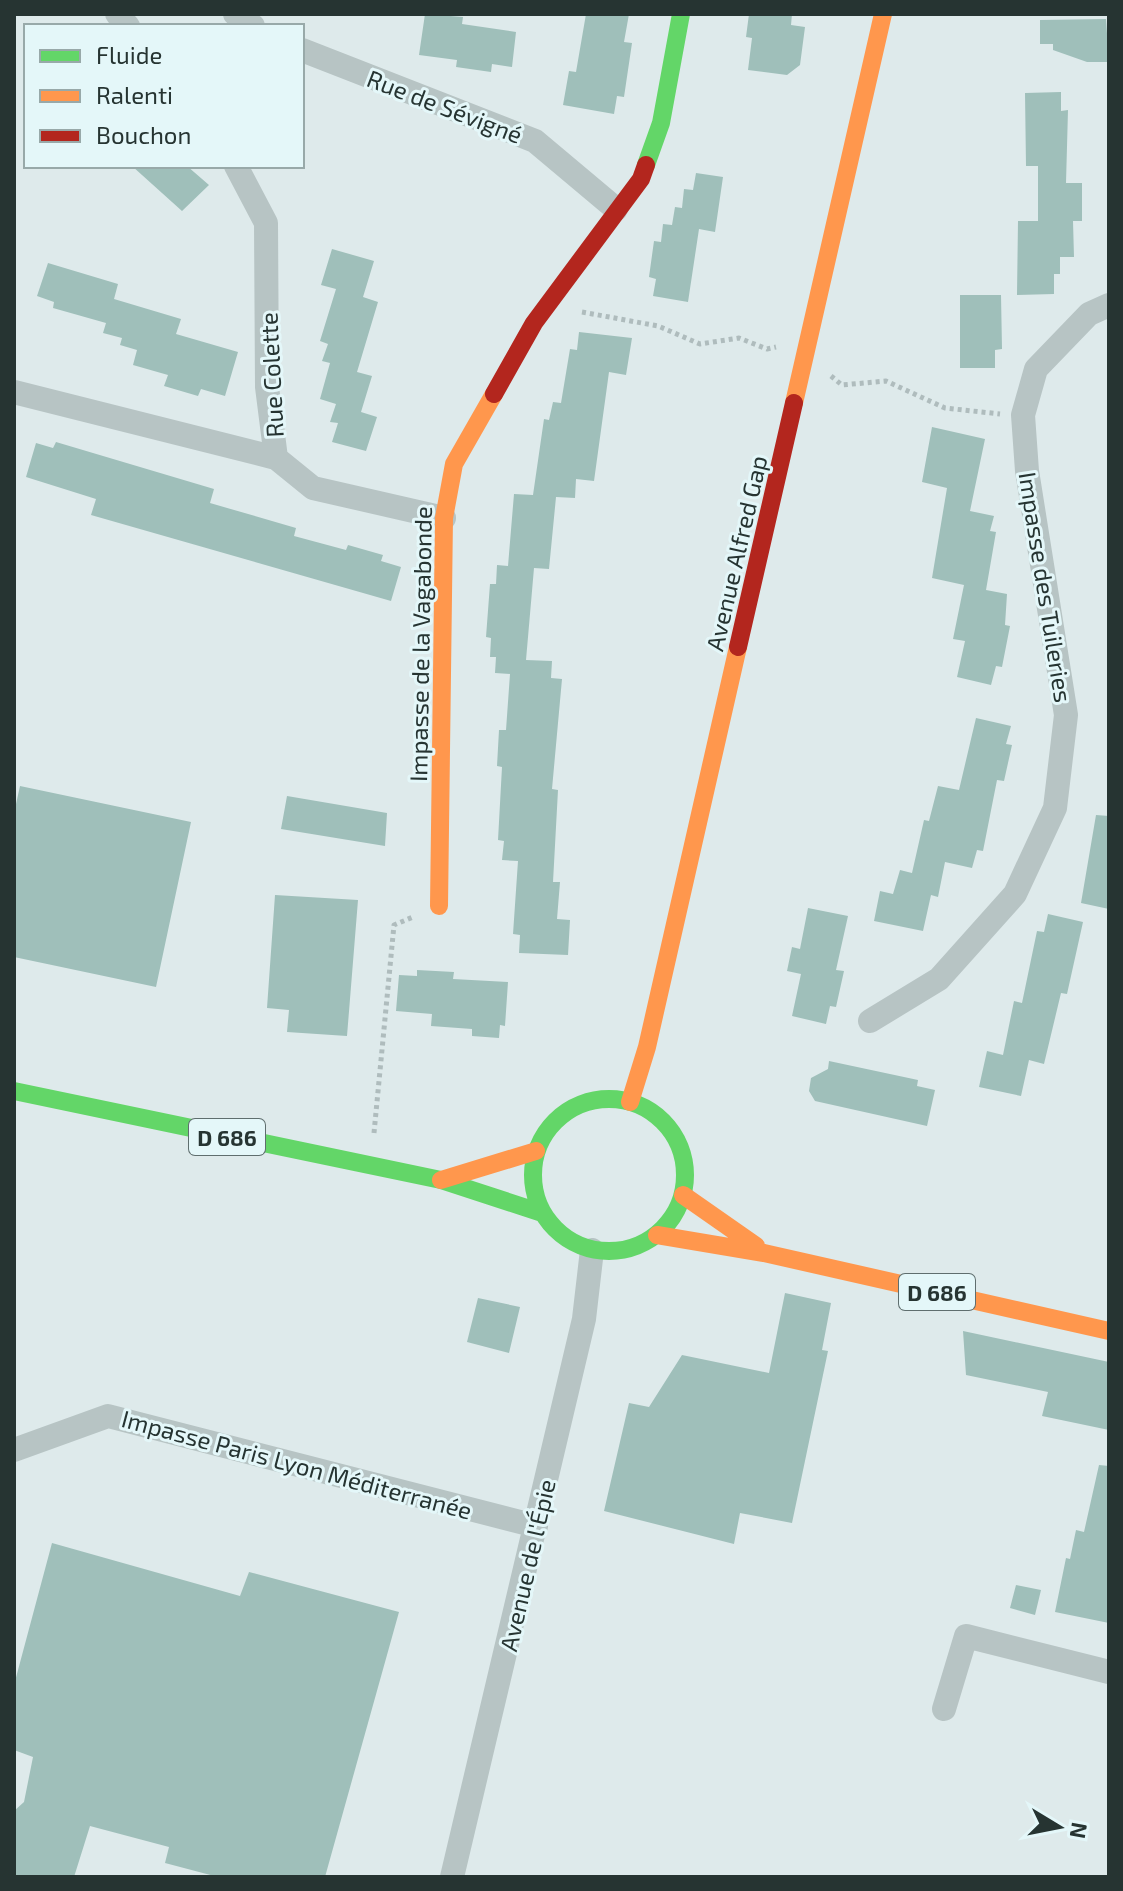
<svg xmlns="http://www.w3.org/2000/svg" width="1123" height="1891" font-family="'Exo 2',sans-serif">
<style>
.building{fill:#9fbfba}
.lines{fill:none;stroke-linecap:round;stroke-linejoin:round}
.path{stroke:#afbcbd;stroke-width:5;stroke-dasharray:4 4;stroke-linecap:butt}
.street{stroke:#b7c4c4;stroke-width:24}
.fast{stroke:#63d668;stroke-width:18}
.slow{stroke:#ff974d;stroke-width:18}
.jam{stroke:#b3261e;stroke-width:18}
.labels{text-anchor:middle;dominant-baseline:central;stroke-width:6;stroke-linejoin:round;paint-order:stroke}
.shield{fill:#e4f7f9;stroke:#5f6e6e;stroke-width:2}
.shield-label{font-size:22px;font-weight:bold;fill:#263432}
.street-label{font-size:24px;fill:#263432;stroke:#e4f7f9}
</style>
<rect width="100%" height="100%" fill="#deeaeb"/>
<!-- building -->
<path class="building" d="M425 14 463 17 462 24 516 32 512 67 492 64 491 72 456 67 457 60 419 55Z
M586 14H629L624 42 632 43 624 97 617 96 614 114 563 105 569 71 576 72Z
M749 14H792L791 25 805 27 800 65 787 75 748 70 752 38 746 37Z
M1106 19 1109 62H1087L1053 50V44H1040V20Z
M1061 92V111L1068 110 1066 183H1082V221H1073L1074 257H1060V274H1054V294L1017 295 1018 221H1038V166H1026L1025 93Z
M132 166H187L209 185 182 211Z
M696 173 723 177 715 232 699 229 688 302 653 296 656 279 649 277 654 241 661 242 663 224 672 225 675 207 682 208 684 189 693 190Z
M332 249 374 261 363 297 378 302 357 372 372 376 361 412 377 417 366 451 332 442 338 423 330 422 336 404 320 399 330 363 322 361 328 344 320 341 336 289 321 285Z
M48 263 118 284 114 299 181 319 176 334 238 352 225 396 201 389 198 396 164 386 168 375 133 365 137 350 120 345 122 338 103 333 106 323 53 308 54 302 37 296Z
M960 295H1001L1002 349 995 350V368H960Z
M579 332 632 338 626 375 609 372 594 481 576 479 575 498 556 497 549 569 534 568 526 660 552 661 551 678 562 679 552 789 558 790 553 882H560L557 919 570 920 568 955 519 953 520 935 513 934 518 861 502 860 504 841 498 840 502 767 497 766 499 730H506L510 674 495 673 496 657H490L491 638 486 637 490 584H496L497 565 508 566 514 494 533 495 544 419 549 420 553 402 561 403 570 349 577 350Z
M932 427 985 439 970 511 994 516 990 531 996 532 986 590 1007 594 1005 625 1010 626 1002 667 996 666 991 685 957 677 965 641 953 639 964 585 932 578 947 488 922 482Z
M56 442 214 489 210 503 296 528 294 536 346 550 348 545 383 555 381 561 401 567 391 601 91 515 96 499 26 477 36 443 53 448Z
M976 718 1011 726 1006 744 1012 745 1004 781 997 780 983 851 977 850 972 868 945 862 938 897 931 895 923 931 874 921 880 891 893 894 900 870 912 873 924 820 929 821 938 786 959 790Z
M20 786 191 822 156 987 14 957V813Z
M287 796 387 813 385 846 281 829Z
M1096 815 1109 816V909L1081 903Z
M275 895 358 900 347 1036 287 1032 289 1010 267 1008Z
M808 908 848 916 836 970 844 971 836 1007 830 1006 826 1024 792 1016 801 974 787 971 792 947 800 949Z
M1048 914 1083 922 1067 994 1061 993 1044 1064 1029 1060 1021 1096 979 1087 987 1051 1003 1055 1014 1001 1022 1003 1037 931 1044 932Z
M417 970 454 972 453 979 508 982 505 1026 500 1025 499 1038 472 1036V1029L431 1026 432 1014 396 1011 399 975 417 976Z
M829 1061 918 1080 917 1086 935 1090 927 1126 815 1101 809 1091 811 1078 828 1069Z
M785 1293 831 1303 822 1350 828 1351 792 1523 740 1513 734 1544 604 1511 629 1403 649 1407 682 1355 769 1373Z
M478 1298 520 1307 509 1353 467 1342Z
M963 1331 1109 1362V1430L1042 1416 1048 1392 966 1375Z
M1099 1465 1109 1466V1623L1055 1612 1066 1558 1070 1559 1076 1530 1084 1532Z
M52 1543 240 1596 249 1572 399 1612 325 1877H218L165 1863 169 1847 90 1826 74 1877H14V1811L24 1802 33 1757 14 1750V1685Z
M1016 1585 1041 1590 1035 1615 1010 1608Z"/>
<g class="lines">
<!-- path -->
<path class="path" d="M582 312 658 326 700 344 739 338 767 349 776 347
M831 376 842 385 886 381 945 408 1000 414
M374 1133 394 925 413 917"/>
<!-- street -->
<path class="street" d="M117 14 128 26
M235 14 253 26
M302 50 535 141 616 209
M236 166 266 223 267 387 276 458 313 488 444 518
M14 392 276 458
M870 1021 939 979 1015 894 1055 808 1066 715 1027 471 1023 415 1036 369 1089 314 1109 305
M14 1450 108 1416 536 1526
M944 1709 966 1636 1109 1672
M452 1877 584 1319 592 1250"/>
<!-- fast -->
<path class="fast" d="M646 165 661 123 681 14
M14 1091 441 1180 542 1213
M533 1175a76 76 0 1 1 152 0a76 76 0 1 1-152 0Z"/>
<!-- slow -->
<path class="slow" d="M794 403 883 14
M439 906 444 518 454 464 494 394
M630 1102 647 1047 738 647
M441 1180 536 1151
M683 1195 756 1246
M657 1235 764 1253 1109 1331"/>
<!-- jam -->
<path class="jam" d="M494 394 534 323 641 179 646 165
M738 647 794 403"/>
</g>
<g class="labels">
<!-- shield labels -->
<g class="shield">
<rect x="189" y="1119" width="76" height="36" rx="6"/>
<rect x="899" y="1274" width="76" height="36" rx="6"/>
</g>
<g class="shield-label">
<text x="227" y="1137">D 686</text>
<text x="937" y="1292">D 686</text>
</g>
<!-- street labels -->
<g class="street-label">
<text transform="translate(445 106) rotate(21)">Rue de Sévigné</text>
<text transform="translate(271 375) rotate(-93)">Rue Colette</text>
<text transform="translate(736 553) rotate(-77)">Avenue Alfred Gap</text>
<text transform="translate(1046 587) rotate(81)">Impasse des Tuileries</text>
<text transform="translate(420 644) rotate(-89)">Impasse de la Vagabonde</text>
<text transform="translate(297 1464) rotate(15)">Impasse Paris Lyon Méditerranée</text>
<text transform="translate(527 1565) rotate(-77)">Avenue de l'Épie</text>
</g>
</g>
<!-- border -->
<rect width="1123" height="1891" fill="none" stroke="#263432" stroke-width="32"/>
<!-- legend -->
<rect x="24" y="24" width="280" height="144" fill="#e4f7f9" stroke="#98a9a9" stroke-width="2"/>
<rect x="40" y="50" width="40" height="12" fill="#63d668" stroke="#98a9a9" stroke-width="2"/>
<text x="96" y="64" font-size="24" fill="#263432">Fluide</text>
<rect x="40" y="90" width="40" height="12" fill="#ff974d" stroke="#98a9a9" stroke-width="2"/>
<text x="96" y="104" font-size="24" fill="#263432">Ralenti</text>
<rect x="40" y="130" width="40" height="12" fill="#b3261e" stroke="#98a9a9" stroke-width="2"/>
<text x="96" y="144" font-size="24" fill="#263432">Bouchon</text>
<!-- north arrow -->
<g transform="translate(1059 1827) rotate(100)" stroke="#e4f7f9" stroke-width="6" paint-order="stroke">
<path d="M0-6L14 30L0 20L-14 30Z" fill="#263432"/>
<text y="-12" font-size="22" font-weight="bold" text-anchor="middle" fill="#263432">N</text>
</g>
</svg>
